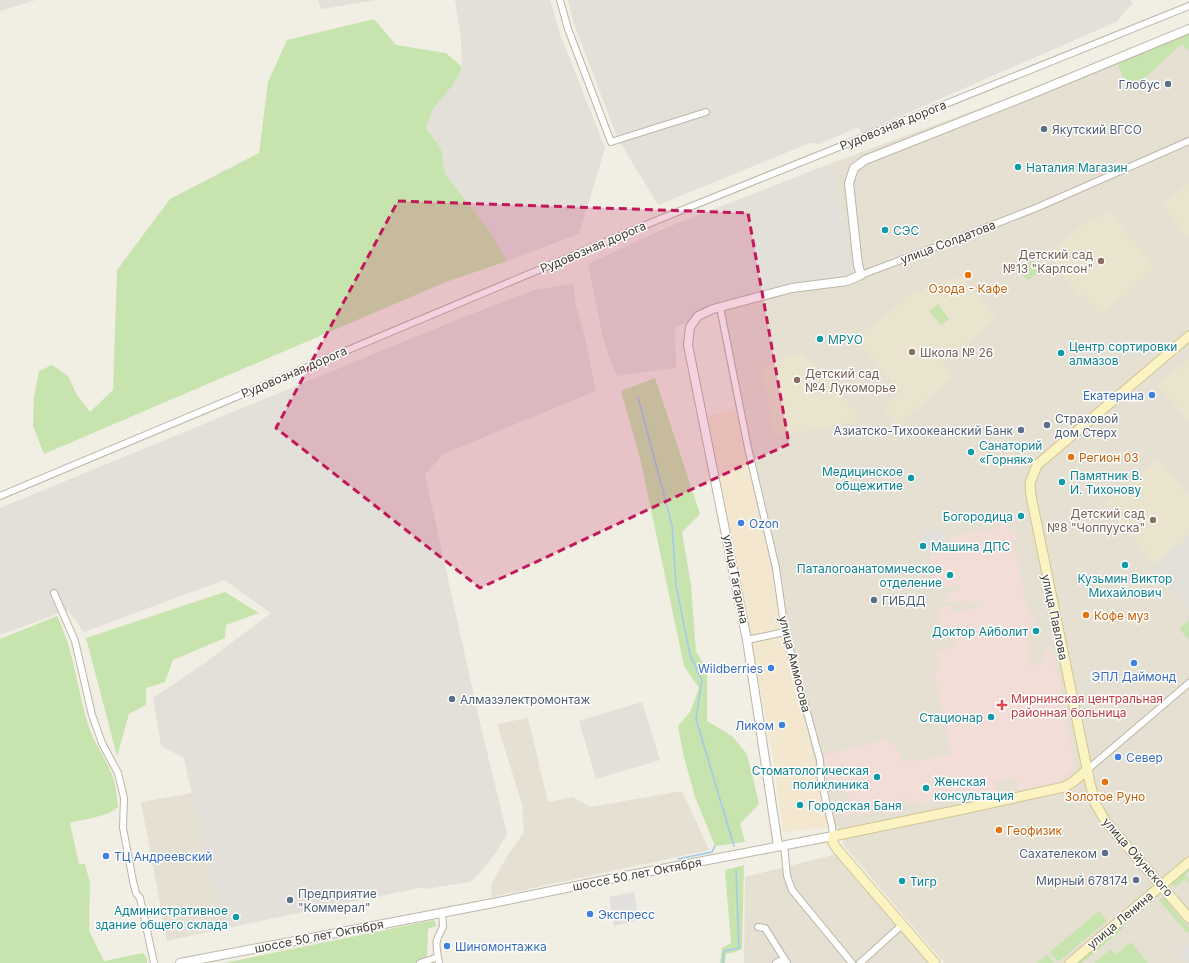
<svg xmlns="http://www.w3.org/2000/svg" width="1189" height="963" font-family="Inter,sans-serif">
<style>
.residential{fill:#e5e0d2}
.commercial{fill:#f3e7cf}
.industrial{fill:#e3dfd9}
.education{fill:#eae4ce}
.medical{fill:#f2ddd7}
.green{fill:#c7e4ae}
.parking{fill:#e2e0dc}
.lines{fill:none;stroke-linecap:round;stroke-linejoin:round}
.stream{stroke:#a2c8ec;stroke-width:1.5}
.minor-casing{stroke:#bcb6a7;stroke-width:8}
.tertiary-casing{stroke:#bcb6a7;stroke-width:10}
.secondary-casing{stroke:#d0c495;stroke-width:11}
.minor{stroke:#fff;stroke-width:6}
.tertiary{stroke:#fff;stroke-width:8}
.secondary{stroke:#fcf3c3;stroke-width:9}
.marked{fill:#c2185b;fill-opacity:0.2;stroke:#c2185b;stroke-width:3;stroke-dasharray:8 5;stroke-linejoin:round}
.service-dot{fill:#5c6f8a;stroke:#fff;stroke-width:1.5}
.culture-dot{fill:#0f9aa8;stroke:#fff;stroke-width:1.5}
.education-dot{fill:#8d6e63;stroke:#fff;stroke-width:1.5}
.food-dot{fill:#e8710a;stroke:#fff;stroke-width:1.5}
.shop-dot{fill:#3f7fe0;stroke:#fff;stroke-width:1.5}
.health-dot{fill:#e0444e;stroke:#fff;stroke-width:1.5}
.labels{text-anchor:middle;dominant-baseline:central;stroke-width:3;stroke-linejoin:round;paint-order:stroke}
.service-label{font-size:12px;fill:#4e5e75;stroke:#fff;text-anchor:start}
.street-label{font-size:12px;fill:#433e34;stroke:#fff}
.culture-label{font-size:12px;fill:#0d838f;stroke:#fff;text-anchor:start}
.education-label{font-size:12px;fill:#785e54;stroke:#fff;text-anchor:end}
.food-label{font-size:12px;fill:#c56008;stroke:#fff;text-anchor:start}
.shop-label{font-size:12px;fill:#366cbe;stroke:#fff;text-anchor:start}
.health-label{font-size:12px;fill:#be3a42;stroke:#fff;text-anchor:start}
</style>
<rect width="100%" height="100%" fill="#f1eee4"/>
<!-- residential -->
<path class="residential" d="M1189 31V963H944L844 846 838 827H829L740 432 717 315 716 306 748 295 819 282 839 197 832 163Z
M528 718 548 802 573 797 590 807 682 791 709 850 492 897 491 885 506 858 524 832 522 804 497 724Z
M192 793 222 929 167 941 141 802Z
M837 854 930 963H744L745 877Z"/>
<!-- commercial -->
<path class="commercial" d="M735 409 740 432 829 827 783 832 773 757 708 416Z"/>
<!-- industrial -->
<path class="industrial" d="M0 0H36L0 11Z
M318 0H376L321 9Z
M455 0H550L561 37 605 148 579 234 507 261 490 232 445 174 441 148 426 128 433 109 454 84 462 67 461 39Z
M568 0H1130L1133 3 1116 22 862 133 858 127 820 144 810 143 658 205 617 137 573 21Z
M832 163 856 272 819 282 748 295 700 311 687 322 675 328 676 368 617 376 609 357 603 338 588 264 668 227Z
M573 284 576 306 585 337 596 391 443 454 425 475 480 723 507 834 495 854 480 873 470 882 425 889 424 887 222 929 184 758 161 746 153 698 206 662 271 613 224 580 84 632 68 610 0 635V508L461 318 534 290Z
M1189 535V550L1160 574 1153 566Z
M1189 552V608L1161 575Z
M642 702 660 760 596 779 579 721Z"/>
<!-- education -->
<path class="education" d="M1189 182V239L1162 206Z
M1110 211 1154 267 1101 315 1084 295 1079 296 1048 255 1086 221Z
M960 276 996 319 943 364 953 377 898 426 883 409 901 392 856 340 908 296Z
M802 352 844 394 843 399 856 412 858 422 775 436 761 366Z
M1189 358V422L1157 385Z
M1158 459 1189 495V535L1155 564 1104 504Z"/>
<!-- medical -->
<path class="medical" d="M1002 521 1019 536 1013 542 1028 612 1036 622 1026 637 1031 666 1047 661 1044 651 1053 649 1075 765 1073 770 1060 781 1019 791 1016 777 994 781 997 794 960 800 959 795 947 797 940 802 935 798 924 806 918 800 917 803 909 804 903 798 891 808 886 803 875 812 871 808 859 817 854 812 845 818 838 811 851 800 828 773 822 755 884 740 899 749 900 762 951 755 934 669 940 668 937 651 957 647 954 632 944 634 938 607 951 605 953 613 983 605 982 600 965 604 964 600 949 604 948 602 946 603 945 600 949 599 947 593 960 590 959 584 936 589 929 555 952 549 949 537 969 532 996 529Z"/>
<!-- green -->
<path class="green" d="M374 19 396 45 446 53 462 67 454 84 433 109 426 128 441 148 445 174 490 232 507 261 446 282 44 454 33 426 34 397 39 371 52 365 68 376 77 395 90 412 113 390 117 270 170 199 259 153 268 82 287 40Z
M1189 33V51L1182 44 1129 92 1117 62Z
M1030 260 1039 271 1028 281 1018 270Z
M938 304 949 319 941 325 929 311Z
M655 378 700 514 682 532 691 585 696 652 707 669V721L732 736 747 754 759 804 740 824 745 842 715 846 695 797 683 753 678 726 690 712 699 688 684 666 641 462 621 391Z
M225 592 259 613 226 625 225 638 173 660 165 682 146 688V705L129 714 117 756 86 638Z
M57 616C75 652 77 692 90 730 96 747 109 763 114 780 116 789 117 798 118 807 105 818 86 818 70 823L79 864H85L90 883 89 931 104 961 143 953 147 958V963H0V639Z
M1189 620V640L1179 629Z
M1032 823 1039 831 1030 839 1023 830Z
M744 865 742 949 735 952 726 954 725 963H720L722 948 731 943 725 870Z
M1189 868V871L1185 875 1189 880V884L1185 879 1175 887 1172 883Z
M1163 897 1189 928V931L1187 933 1159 900Z
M1099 911 1107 921 1058 962 1050 952Z
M434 920 437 926 428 929 427 956 415 963H224Z
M1122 926 1125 927 1082 963H1078Z
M1131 942 1148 963H1094L1111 949 1116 954Z
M1047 955 1054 963H1036Z"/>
<!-- parking -->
<path class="parking" d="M944 528 948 547 926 552 921 533Z
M634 892 639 920 614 926 609 897Z
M1187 944 1189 946V963H1187L1178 952Z"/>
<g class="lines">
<!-- stream -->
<path class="stream" d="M638 397 672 525 676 585 690 655 702 680 696 719 734 846
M678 859 712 852 715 846
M723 963 724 951 739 948 736 870"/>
<defs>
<path id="minor" d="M560 0 568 29 611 142 706 112
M861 275 962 237 1036 208 1189 141
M720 307 748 448 776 568 785 632 820 760 821 780 832 826 833 836
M0 496 660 219 1189 6
M54 593 75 641 92 715 102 743 118 773 124 798 123 828 133 881 136 893 140 898 154 963
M747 640 785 632
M1087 770 1189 683
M784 845 787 876 792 890 852 963
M758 927 765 928 787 963
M420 963 438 957
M439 963C436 944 434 943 443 927L442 912
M776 963 779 961H785
M860 963 902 925"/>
<path id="tertiary" d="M778 846 747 640 688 345 690 327 698 316 713 309 792 288 847 281 861 275 858 265 849 183 854 168 865 160 1029 95 1189 29
M180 963 488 904 625 876 833 836"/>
<path id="secondary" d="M1189 336 1037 465 1030 483 1031 496 1090 783 1095 803 1106 822 1189 918
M935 963 837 849 833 843V836L959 810 1064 787 1073 782 1087 770
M1070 963 1189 862"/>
</defs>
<!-- minor casing -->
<use href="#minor" class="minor-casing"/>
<!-- tertiary casing -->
<use href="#tertiary" class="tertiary-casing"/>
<!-- secondary casing -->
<use href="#secondary" class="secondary-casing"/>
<!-- minor -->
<use href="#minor" class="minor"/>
<!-- tertiary -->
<use href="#tertiary" class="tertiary"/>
<!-- secondary -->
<use href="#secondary" class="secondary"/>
</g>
<!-- marked area -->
<path class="marked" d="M398 201 748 213 789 444 480 588 276 428Z"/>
<!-- markers -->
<g class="service-dot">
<circle cx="1168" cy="84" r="4"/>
<circle cx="1044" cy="129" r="4"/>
<circle cx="1047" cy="425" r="4"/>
<circle cx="1021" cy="430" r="4"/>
<circle cx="874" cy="600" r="4"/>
<circle cx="452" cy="699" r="4"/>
<circle cx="1105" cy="853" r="4"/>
<circle cx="1136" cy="880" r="4"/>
<circle cx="290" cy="900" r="4"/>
</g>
<g class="culture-dot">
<circle cx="1018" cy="167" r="4"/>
<circle cx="885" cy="230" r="4"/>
<circle cx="820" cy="339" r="4"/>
<circle cx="1061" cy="353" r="4"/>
<circle cx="971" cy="452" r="4"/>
<circle cx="911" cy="478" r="4"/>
<circle cx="1062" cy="482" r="4"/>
<circle cx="1021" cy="516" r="4"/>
<circle cx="923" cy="546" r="4"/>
<circle cx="1125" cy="565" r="4"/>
<circle cx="950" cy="575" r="4"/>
<circle cx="1036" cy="631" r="4"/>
<circle cx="991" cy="717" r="4"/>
<circle cx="877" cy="777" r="4"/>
<circle cx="926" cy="788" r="4"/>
<circle cx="800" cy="805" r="4"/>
<circle cx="902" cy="881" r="4"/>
<circle cx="236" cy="917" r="4"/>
</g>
<g class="education-dot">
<circle cx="1101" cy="261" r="4"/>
<circle cx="912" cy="352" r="4"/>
<circle cx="797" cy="380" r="4"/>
<circle cx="1153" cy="520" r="4"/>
</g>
<g class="food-dot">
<circle cx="968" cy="275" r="4"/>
<circle cx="1071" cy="457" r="4"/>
<circle cx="1086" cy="615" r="4"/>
<circle cx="1105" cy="782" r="4"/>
<circle cx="999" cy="830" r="4"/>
</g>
<g class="shop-dot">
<circle cx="1152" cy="395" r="4"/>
<circle cx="741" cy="523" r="4"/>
<circle cx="1134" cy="663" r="4"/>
<circle cx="771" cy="668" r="4"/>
<circle cx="782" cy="725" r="4"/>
<circle cx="1118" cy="757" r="4"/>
<circle cx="106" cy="856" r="4"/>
<circle cx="590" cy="914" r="4"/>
<circle cx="447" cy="946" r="4"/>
</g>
<path class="health-dot" d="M1000 699h4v4h4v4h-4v4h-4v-4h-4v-4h4z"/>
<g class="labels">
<!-- service labels -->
<g class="service-label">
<text x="1160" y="84" text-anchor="end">Глобус</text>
<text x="1052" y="129">Якутский ВГСО</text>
<text x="1055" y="418">Страховой<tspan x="1055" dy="14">дом Стерх</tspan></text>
<text x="1013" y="430" text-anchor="end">Азиатско-Тихоокеанский Банк</text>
<text x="882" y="600">ГИБДД</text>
<text x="460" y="699">Алмазэлектромонтаж</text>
<text x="1097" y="853" text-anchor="end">Сахателеком</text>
<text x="1128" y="880" text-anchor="end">Мирный 678174</text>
<text x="298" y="893">Предприятие<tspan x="298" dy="14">"Коммерал"</tspan></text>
</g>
<!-- street labels -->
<g class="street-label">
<text transform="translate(893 125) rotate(-22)">Рудовозная дорога</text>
<text transform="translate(948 242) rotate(-21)">улица Солдатова</text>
<text transform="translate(593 247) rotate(-23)">Рудовозная дорога</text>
<text transform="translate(294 372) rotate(-23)">Рудовозная дорога</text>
<text transform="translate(736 579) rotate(79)">улица Гагарина</text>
<text transform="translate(1055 617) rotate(78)">улица Павлова</text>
<text transform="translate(795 664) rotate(76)">улица Аммосова</text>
<text transform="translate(1138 857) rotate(49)">улица Ойунского</text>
<text transform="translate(637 874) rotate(-11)">шоссе 50 лет Октября</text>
<text transform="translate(1120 920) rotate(-40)">улица Ленина</text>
<text transform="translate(319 936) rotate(-11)">шоссе 50 лет Октября</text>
</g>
<!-- culture labels -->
<g class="culture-label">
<text x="1026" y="167">Наталия Магазин</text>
<text x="893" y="230">СЭС</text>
<text x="828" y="339">МРУО</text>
<text x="1069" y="346">Центр сортировки<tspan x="1069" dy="14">алмазов</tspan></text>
<text x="979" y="445">Санаторий<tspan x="979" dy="14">«Горняк»</tspan></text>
<text x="903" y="471" text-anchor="end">Медицинское<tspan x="903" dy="14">общежитие</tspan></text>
<text x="1070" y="475">Памятник В.<tspan x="1070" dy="14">И. Тихонову</tspan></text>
<text x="1013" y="516" text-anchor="end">Богородица</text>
<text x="931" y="546">Машина ДПС</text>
<text x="942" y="568" text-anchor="end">Паталогоанатомическое<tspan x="942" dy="14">отделение</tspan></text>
<text x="1125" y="578" text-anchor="middle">Кузьмин Виктор<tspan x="1125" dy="14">Михайлович</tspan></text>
<text x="1028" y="631" text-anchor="end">Доктор Айболит</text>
<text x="983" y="717" text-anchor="end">Стационар</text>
<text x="869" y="770" text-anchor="end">Стоматологическая<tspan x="869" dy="14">поликлиника</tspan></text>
<text x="934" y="781">Женская<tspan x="934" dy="14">консультация</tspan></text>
<text x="808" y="805">Городская Баня</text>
<text x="910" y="881">Тигр</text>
<text x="228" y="910" text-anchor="end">Административное<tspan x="228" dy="14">здание общего склада</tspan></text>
</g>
<!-- education labels -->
<g class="education-label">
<text x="1093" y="254">Детский сад<tspan x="1093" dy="14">№13 "Карлсон"</tspan></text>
<text x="920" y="352" text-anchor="start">Школа № 26</text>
<text x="805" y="373" text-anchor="start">Детский сад<tspan x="805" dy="14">№4 Лукоморье</tspan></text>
<text x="1145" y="513">Детский сад<tspan x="1145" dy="14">№8 "Чоппууска"</tspan></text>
</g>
<!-- food labels -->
<g class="food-label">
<text x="968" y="288" text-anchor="middle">Озода - Кафе</text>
<text x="1079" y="457">Регион 03</text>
<text x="1094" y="615">Кофе муз</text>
<text x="1105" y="796" text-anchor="middle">Золотое Руно</text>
<text x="1007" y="830">Геофизик</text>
</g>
<!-- shop labels -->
<g class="shop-label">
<text x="1144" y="395" text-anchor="end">Екатерина</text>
<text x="749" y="523">Ozon</text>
<text x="763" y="668" text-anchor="end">Wildberries</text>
<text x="1134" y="676" text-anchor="middle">ЭПЛ Даймонд</text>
<text x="774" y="725" text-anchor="end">Ликом</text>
<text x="1126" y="757">Север</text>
<text x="114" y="856">ТЦ Андреевский</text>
<text x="598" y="914">Экспресс</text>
<text x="455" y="946">Шиномонтажка</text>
</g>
<!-- health labels -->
<g class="health-label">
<text x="1011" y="698">Мирнинская центральная<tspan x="1011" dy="14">районная больница</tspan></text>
</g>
</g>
</svg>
